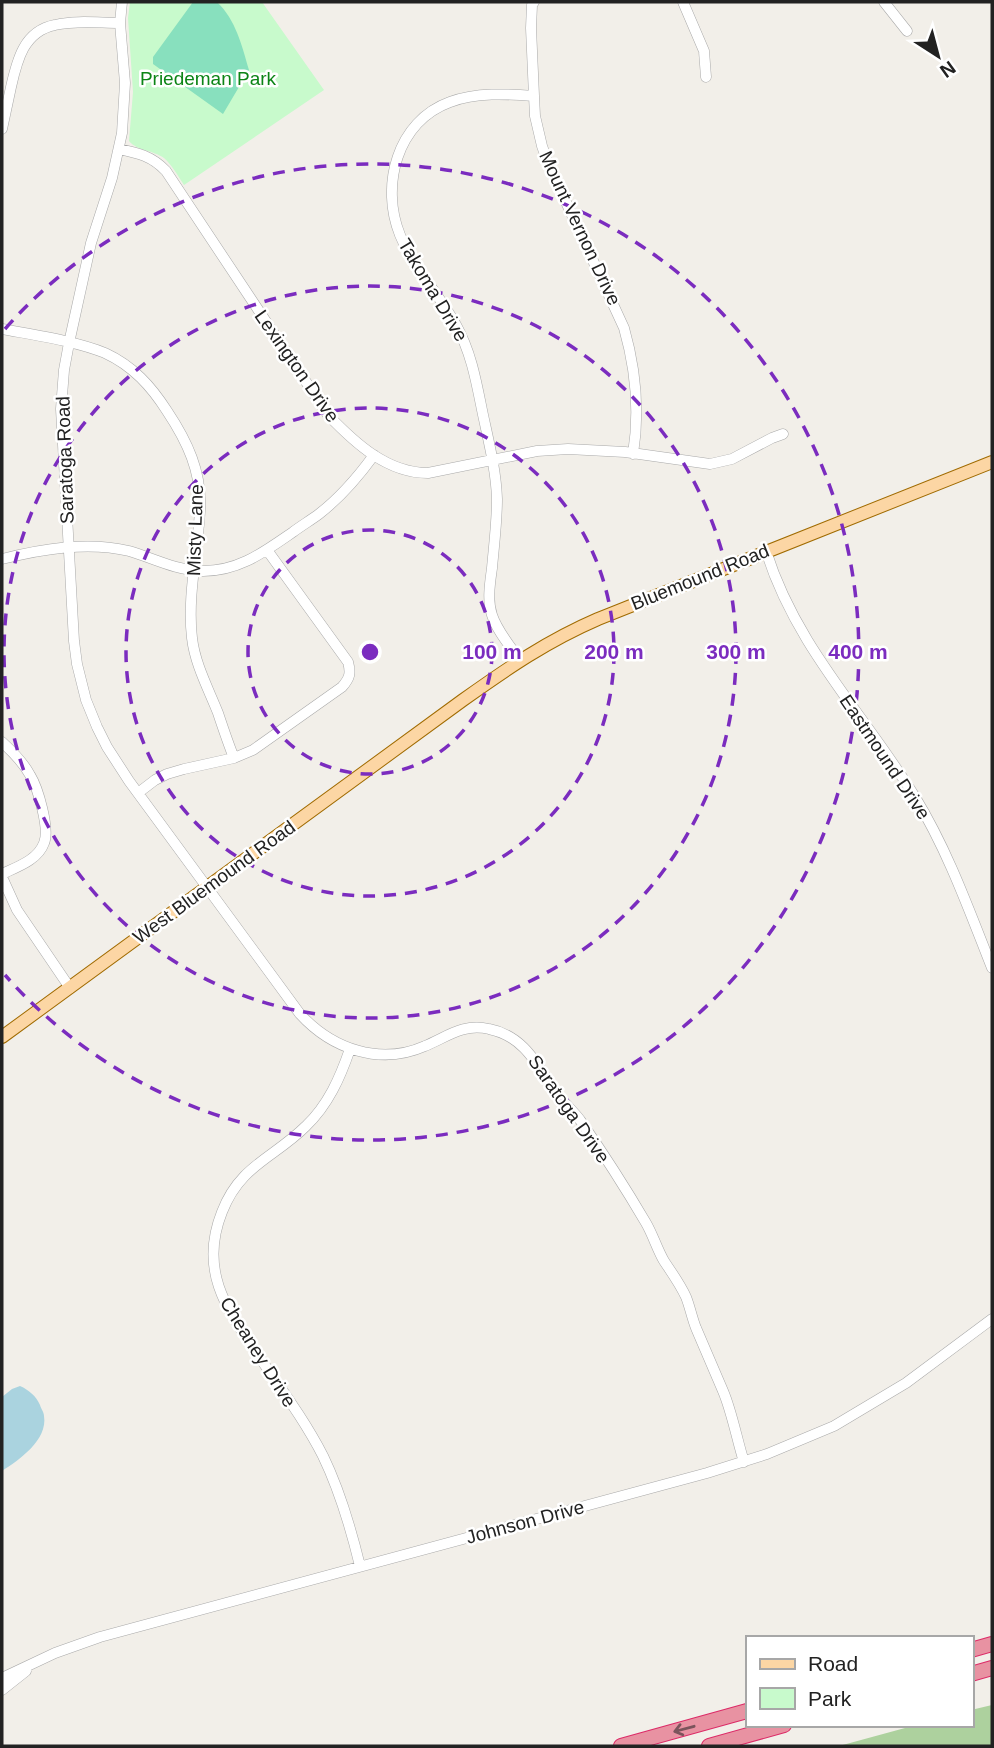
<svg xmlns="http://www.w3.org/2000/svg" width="994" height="1748" font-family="Arial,sans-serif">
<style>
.forest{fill:#add19e}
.park{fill:#c8facc}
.pitch{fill:#88e0be}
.water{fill:#aad3df}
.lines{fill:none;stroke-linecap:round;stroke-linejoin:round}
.minor-casing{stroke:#a9a9a9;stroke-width:11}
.major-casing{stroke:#a06b00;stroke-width:14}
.highway-casing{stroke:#dc2a67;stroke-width:16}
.minor{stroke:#fff;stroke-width:10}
.major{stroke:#fcd6a4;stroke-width:12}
.highway{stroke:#e892a2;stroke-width:14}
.oneway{stroke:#7b545c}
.ring{fill:none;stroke:#7b2cbf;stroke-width:3.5;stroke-dasharray:12 9}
.labels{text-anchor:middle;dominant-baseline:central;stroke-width:5;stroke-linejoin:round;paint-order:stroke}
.park-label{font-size:19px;fill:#0c8416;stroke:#fff}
.street-label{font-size:19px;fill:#222;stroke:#fff}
.centre{fill:#7b2cbf;stroke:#fff;stroke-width:3.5}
.ring-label{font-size:21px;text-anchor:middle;font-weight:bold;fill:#7b2cbf;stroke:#fff;stroke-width:5;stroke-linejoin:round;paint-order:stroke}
</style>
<rect width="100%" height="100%" fill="#f2efe9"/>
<!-- forest -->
<path class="forest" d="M992 1705V1746H839L916 1725H971V1710Z"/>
<!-- park -->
<path class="park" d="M130 2H262L324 90 184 185C178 176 172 165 164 158 153 150 137 151 129 141L133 92 128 18Z"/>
<!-- pitch -->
<path class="pitch" d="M193 2H217C236 20 242 46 249 70L223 114 153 64V57Z"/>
<!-- water -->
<path class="water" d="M20 1386C29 1390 36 1396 40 1405 41 1409 44 1412 44 1416 48 1440 19 1460 2 1471V1397L12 1389Z"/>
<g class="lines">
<defs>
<path id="minor" d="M122 2 120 23 125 83 122 133 112 178 91 243 69 343 64 370 61 409 74 641 77 664 86 700 97 727 107 747 129 781 300 1014C332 1049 380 1066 425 1046 447 1037 463 1023 489 1029 526 1036 539 1069 559 1096 566 1105 574 1112 580 1120 603 1153 626 1189 646 1223 653 1235 657 1249 664 1261 672 1273 680 1284 686 1297 690 1307 692 1318 696 1328 705 1349 714 1370 723 1391 732 1412 737 1440 744 1462
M534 2 532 5 531 28 534 96 535 116 542 146 548 163 624 328C636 370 640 410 633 454
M683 2 704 51 706 77
M884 2 907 31
M2 129C5 115 8 101 11 87 17 60 24 31 55 25 76 20 99 23 120 23
M119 149C138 153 152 156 166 171L328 415C355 443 387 473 428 473L537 451 568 449 625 452 710 464 732 459 772 438 783 434
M2 329C34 335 76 341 105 353 133 366 151 386 167 411 187 441 202 472 200 510 198 551 187 596 192 638 195 664 208 688 218 713 223 728 228 743 234 758
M766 551C796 647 864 714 915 797 948 851 969 910 992 968
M2 559C42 549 88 541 129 551 153 558 175 570 201 571 238 572 264 552 293 532 301 526 311 520 319 514 341 497 358 477 374 455
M520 660C510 646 497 631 492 615 487 600 490 583 492 568 494 545 497 522 497 499 496 469 488 439 482 410 476 380 471 352 456 325 439 294 413 267 400 235 380 186 397 121 450 102 476 92 507 94 534 96
M2 742C13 752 23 762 30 775 38 788 50 829 44 843 38 860 17 867 2 874
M138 793 155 780 167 774 184 769 234 758 253 750 342 687C350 678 351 673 348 662L267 550
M2 877 17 910 70 988
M350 1049C340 1078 328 1105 306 1126 274 1158 240 1165 222 1212 198 1272 228 1311 260 1358 282 1390 305 1421 323 1456 340 1491 351 1529 360 1566
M2 1678 55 1653 100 1637 707 1473 767 1454 834 1426 906 1383 992 1319
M2 1690 26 1671"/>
<path id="major" d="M2 1037 463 700C508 668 547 641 598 619L992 462"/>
<path id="highway" d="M971 1650 992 1644
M971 1674 992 1668
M621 1746 747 1711
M709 1746 784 1725"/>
</defs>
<!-- minor casing -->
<use href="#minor" class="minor-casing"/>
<!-- major casing -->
<use href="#major" class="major-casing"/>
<!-- highway casing -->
<use href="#highway" class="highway-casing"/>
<!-- minor -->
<use href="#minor" class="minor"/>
<!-- major -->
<use href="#major" class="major"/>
<!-- highway -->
<use href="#highway" class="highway"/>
</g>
<!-- one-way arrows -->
<defs><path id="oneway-shaft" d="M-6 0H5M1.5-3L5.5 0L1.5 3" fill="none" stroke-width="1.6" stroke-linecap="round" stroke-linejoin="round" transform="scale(1.75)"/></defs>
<use class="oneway" href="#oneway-shaft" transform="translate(684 1729) rotate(165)"/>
<!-- distance rings -->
<g class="ring">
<circle cx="370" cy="652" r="122"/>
<circle cx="370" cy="652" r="244"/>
<circle cx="370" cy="652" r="366"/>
<path d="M5 329A488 488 0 1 1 5 975"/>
</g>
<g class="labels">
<!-- park labels -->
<g class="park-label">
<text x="208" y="78">Priedeman Park</text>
</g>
<!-- street labels -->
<g class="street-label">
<text transform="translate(580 228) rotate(65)">Mount Vernon Drive</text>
<text transform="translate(433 290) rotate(59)">Takoma Drive</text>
<text transform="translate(297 366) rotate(55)">Lexington Drive</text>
<text transform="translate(65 460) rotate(-92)">Saratoga Road</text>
<text transform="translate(195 530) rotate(-88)">Misty Lane</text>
<text transform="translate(700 577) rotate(-22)">Bluemound Road</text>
<text transform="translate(885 757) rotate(56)">Eastmound Drive</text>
<text transform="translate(214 882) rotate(-36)">West Bluemound Road</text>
<text transform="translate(569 1109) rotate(55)">Saratoga Drive</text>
<text transform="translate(258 1352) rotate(58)">Cheaney Drive</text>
<text transform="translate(525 1522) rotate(-15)">Johnson Drive</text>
</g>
</g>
<circle cx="370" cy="652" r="10" class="centre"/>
<g class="ring-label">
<text x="492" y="659">100 m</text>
<text x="614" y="659">200 m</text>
<text x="736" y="659">300 m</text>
<text x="858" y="659">400 m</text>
</g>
<!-- border -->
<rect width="994" height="1748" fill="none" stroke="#222222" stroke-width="7"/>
<!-- legend -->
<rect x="746" y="1636" width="228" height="91" fill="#ffffff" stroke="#a7a7a7" stroke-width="2"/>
<rect x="760" y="1659" width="35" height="10" fill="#fcd6a4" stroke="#a7a7a7" stroke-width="2"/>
<text x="808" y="1671" font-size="21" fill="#222222">Road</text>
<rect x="760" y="1688" width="35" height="21" fill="#c8facc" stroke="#a7a7a7" stroke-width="2"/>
<text x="808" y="1706" font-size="21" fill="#222222">Park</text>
<!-- north arrow -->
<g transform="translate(938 56) rotate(144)" stroke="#ffffff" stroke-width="5" paint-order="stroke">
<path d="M0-5L12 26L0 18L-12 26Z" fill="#222222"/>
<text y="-10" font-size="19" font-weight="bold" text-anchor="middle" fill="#222222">N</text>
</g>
</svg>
